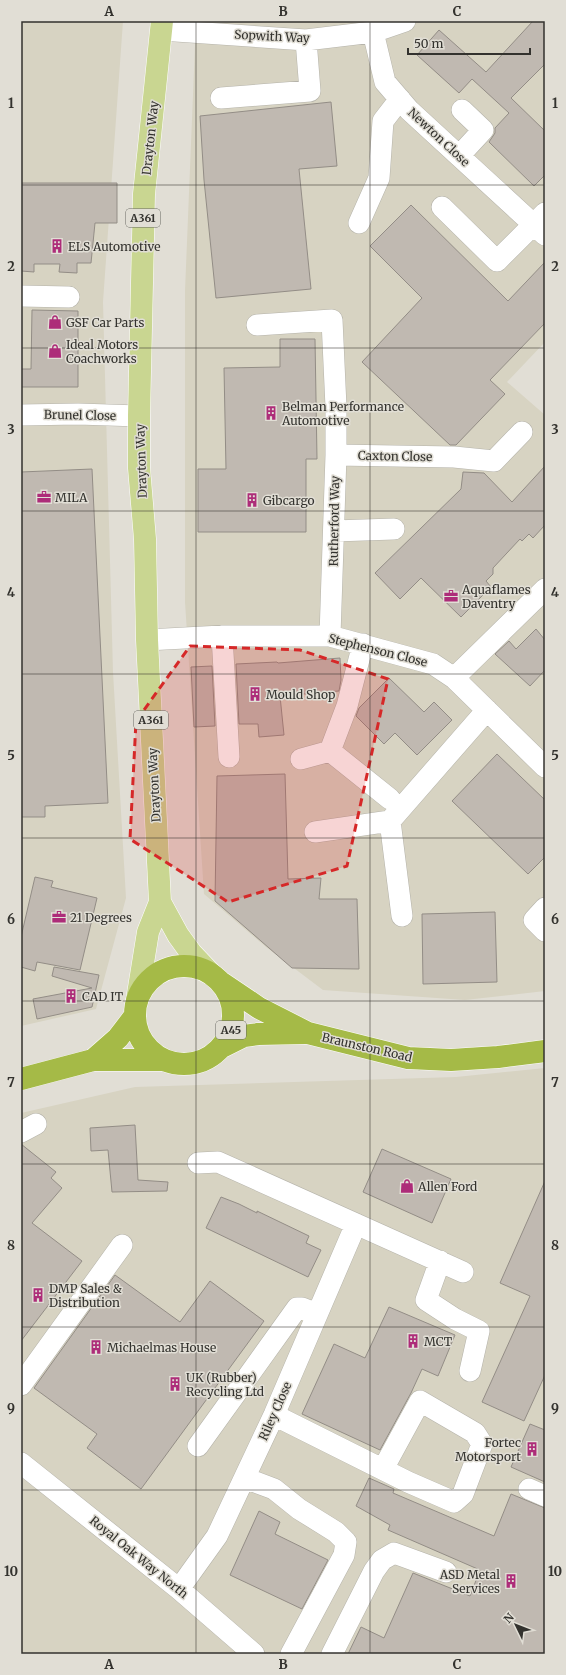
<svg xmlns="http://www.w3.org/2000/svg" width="566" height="1675" font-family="Merriweather,serif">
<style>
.built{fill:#d7d3c2}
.building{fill:#c0b9b1;stroke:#938d86}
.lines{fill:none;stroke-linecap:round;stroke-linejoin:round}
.minor-casing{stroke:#b5b3aa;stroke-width:22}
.major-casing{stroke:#fff;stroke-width:23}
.highway-casing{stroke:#fff;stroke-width:23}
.minor{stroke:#fff;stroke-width:21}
.major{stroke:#c9d691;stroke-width:22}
.highway{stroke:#a5ba47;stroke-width:22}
.marked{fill:#d62828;fill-opacity:0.2;stroke:#d62828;stroke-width:3;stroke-dasharray:8 5;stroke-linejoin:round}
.grid{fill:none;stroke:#33322e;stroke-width:1;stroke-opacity:0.55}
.labels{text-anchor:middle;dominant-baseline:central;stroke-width:3;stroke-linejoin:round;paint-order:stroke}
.shield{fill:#e1ded5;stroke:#676660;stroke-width:1}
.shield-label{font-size:11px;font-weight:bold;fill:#33322e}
.street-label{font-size:12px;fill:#33322e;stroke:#e1ded5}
.poi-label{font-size:12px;fill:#33322e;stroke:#e1ded5;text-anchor:start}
.neatline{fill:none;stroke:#33322e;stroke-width:1.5}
.grid-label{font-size:13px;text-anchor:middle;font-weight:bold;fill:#33322e}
</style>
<rect width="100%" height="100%" fill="#e1ded5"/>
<!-- built -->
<path class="built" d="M21 21H123L103 302 113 672 126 898 96 1009 21 1026Z
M196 21H545V342L507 382 545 415V991L465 1000 323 990 266 947 204 894 185 602V291Z
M545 1068V1654H21V1113L135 1087 456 1077Z"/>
<!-- building -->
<path class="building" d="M533 21H545V64L511 98 545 131V175L534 186 489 142 495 133V128L509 113 472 79 459 93 417 55 439 30 486 72Z
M331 102 337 166 299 169 311 289 216 298 204 180 200 116Z
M21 183H117V223H95L91 263H77V273L59 272 60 264H34V272L21 271Z
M411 205 508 301 545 262V323L490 380 505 394 456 445H450L362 362 422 298 370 246Z
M32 310 78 311V387H21V369H31Z
M280 339H315L317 459H306V532H198V469H226L224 368 280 367Z
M545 466V525L533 538 529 534 522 541 520 539 493 568V574L486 581 491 587 461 617 421 578 400 599 375 573 461 489 463 472 484 473 512 502Z
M92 469 108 803 45 806V817H21V472Z
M536 629 545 640V670L530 686 495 654 509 641 516 649Z
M340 658 341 680 339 691 280 696 284 735 259 737 258 724H239L236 664 277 662 278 663Z
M212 666 215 726 194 727 191 667Z
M389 678 424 712 434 702 452 720 417 755 395 733 384 744 356 716 359 708Z
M497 754 545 800V857L528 874 452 801Z
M285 774 288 879 321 878 319 899H357L359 969 292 968 215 901 217 776Z
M35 877 53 881 51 887 97 898 80 970 37 962 35 971 21 967V937Z
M495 912 497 982 423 984 422 914Z
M54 967 99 975 92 1007 37 1019 33 999 92 988 52 976Z
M135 1125 138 1180 168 1182 167 1191 112 1192 108 1150 91 1151 90 1128Z
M21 1144 56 1172 51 1178 62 1188 32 1223 82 1261 21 1341Z
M382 1149 451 1179 432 1223 363 1192Z
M545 1181V1375L524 1421 482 1402 530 1296 500 1283Z
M221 1197 239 1204 257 1213V1211L309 1236 306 1243 321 1250 308 1277 206 1228Z
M115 1275 180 1322 210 1281 264 1321 141 1489 87 1448 97 1434 34 1388Z
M389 1307 455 1335 438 1376 422 1369 411 1393 380 1450 302 1414 334 1344 365 1358Z
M530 1424 545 1430V1482L511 1467Z
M369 1478 394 1489 393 1493 494 1536 511 1494 545 1508V1654H348L361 1627 384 1638 413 1573 470 1596 480 1570 388 1530 390 1525 356 1506Z
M259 1511 280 1522 275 1534 328 1560 302 1609 230 1575Z"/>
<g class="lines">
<defs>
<path id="minor" d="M161 30 306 40 373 32 405 21
M373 32 385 82 409 110 545 235
M221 98 310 91 306 40
M459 156 483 130 462 110
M442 207 497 261 545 213
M359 223 379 178 383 121 400 99
M21 296 69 297
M257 325 332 320 336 407V455L330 636
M21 415 78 414 139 416
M336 455 454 457 494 461 522 432
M334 531 394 529
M222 636 229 757
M147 640 222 636H330L433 664 454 678 545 767
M454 678 545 589
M330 751 347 706 363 644
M301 759 330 751 390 799
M390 821 402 916
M315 832 390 821 487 710
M545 908 534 920 545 931
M21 1132 36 1124
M198 1163 218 1162 463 1272
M440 1261 426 1300 455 1319 479 1331 470 1371
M21 1385 122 1245
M274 1415 408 1482 454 1502 463 1494 482 1444 475 1433 420 1401 383 1469
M198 1446 297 1308H302L317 1314
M21 1463 179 1589 254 1654
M245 1478 274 1489 299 1509 336 1532 346 1542 344 1555 291 1654
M529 1489 545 1496
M179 1589 217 1536 274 1415 356 1224
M332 1654 374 1571 382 1560 394 1553 446 1572"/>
<path id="major" d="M160 902 178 935 191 953 210 973
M137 1000 148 932 160 902 147 640 145 539 139 468V416L144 194 162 21"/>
<path id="highway" d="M135 1015a49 49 0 1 1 98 0a49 49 0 1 1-98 0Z
M222 983 259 1008 308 1033 408 1058 451 1060 498 1057 545 1051
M222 1047 244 1036 258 1034 305 1033
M93 1060 118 1038 134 1017
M21 1079 93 1060H163"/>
</defs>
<!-- minor casing -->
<use href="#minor" class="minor-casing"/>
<!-- major casing -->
<use href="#major" class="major-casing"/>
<!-- highway casing -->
<use href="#highway" class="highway-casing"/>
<!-- minor -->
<use href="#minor" class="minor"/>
<!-- major -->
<use href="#major" class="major"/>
<!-- highway -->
<use href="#highway" class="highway"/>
</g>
<!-- marked area -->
<path class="marked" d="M190 646 300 650 388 679 347 866 228 902 130 839 136 721Z"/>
<!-- grid -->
<path class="grid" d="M196 21V1654M370 21V1654M21 185H545M21 348H545M21 511H545M21 674H545M21 838H545M21 1001H545M21 1164H545M21 1327H545M21 1490H545"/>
<!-- icons -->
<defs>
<symbol id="building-bare" viewBox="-9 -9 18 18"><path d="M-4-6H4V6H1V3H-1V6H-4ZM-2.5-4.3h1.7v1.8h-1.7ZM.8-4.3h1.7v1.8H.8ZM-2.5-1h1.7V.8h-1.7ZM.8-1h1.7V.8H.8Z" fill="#ad2c79" stroke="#e1ded5" stroke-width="2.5" paint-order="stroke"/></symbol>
<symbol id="shop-bare" viewBox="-9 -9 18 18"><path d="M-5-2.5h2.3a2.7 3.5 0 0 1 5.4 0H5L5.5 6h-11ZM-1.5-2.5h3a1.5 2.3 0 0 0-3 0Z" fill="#ad2c79" stroke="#e1ded5" stroke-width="2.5" paint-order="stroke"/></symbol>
<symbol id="office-bare" viewBox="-9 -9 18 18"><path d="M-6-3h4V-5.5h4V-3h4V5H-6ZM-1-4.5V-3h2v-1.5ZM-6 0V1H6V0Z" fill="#ad2c79" stroke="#e1ded5" stroke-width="2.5" paint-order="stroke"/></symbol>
</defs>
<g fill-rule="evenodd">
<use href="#building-bare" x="47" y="236" width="20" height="20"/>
<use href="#shop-bare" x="45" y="312" width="20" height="20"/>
<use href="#shop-bare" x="45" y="341" width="20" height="20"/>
<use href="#building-bare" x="261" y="403" width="20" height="20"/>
<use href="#office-bare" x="34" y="487" width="20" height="20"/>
<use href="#building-bare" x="242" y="490" width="20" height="20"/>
<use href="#office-bare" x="441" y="586" width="20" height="20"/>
<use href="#building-bare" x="245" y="684" width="20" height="20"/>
<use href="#office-bare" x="49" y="907" width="20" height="20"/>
<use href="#building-bare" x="61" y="986" width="20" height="20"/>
<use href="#shop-bare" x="397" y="1176" width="20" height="20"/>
<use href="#building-bare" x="28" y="1285" width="20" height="20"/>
<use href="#building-bare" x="403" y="1331" width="20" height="20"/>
<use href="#building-bare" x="86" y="1337" width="20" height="20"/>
<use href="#building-bare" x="165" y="1374" width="20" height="20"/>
<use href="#building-bare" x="522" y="1439" width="20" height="20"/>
<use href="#building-bare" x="501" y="1571" width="20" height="20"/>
</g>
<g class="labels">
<!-- shield labels -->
<g class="shield">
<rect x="126" y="209" width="34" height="18" rx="3"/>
<rect x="134" y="711" width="34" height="18" rx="3"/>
<rect x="216" y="1021" width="30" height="18" rx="3"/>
</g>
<g class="shield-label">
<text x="143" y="218">A361</text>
<text x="151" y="720">A361</text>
<text x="231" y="1030">A45</text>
</g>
<!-- street labels -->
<g class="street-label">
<text transform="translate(272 36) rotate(3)">Sopwith Way</text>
<text transform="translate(439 137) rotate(43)">Newton Close</text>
<text transform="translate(150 138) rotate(-84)">Drayton Way</text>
<text transform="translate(80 415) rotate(1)">Brunel Close</text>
<text transform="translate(395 456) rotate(1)">Caxton Close</text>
<text transform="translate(141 461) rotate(-92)">Drayton Way</text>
<text transform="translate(334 521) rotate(-89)">Rutherford Way</text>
<text transform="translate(378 650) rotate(14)">Stephenson Close</text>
<text transform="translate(154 785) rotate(-93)">Drayton Way</text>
<text transform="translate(367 1047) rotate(13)">Braunston Road</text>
<text transform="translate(275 1411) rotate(-66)">Riley Close</text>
<text transform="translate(139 1557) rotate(39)">Royal Oak Way North</text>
</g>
<!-- poi labels -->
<g class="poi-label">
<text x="68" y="246">ELS Automotive</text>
<text x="66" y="322">GSF Car Parts</text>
<text x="66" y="344">Ideal Motors<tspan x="66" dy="14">Coachworks</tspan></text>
<text x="282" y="406">Belman Performance<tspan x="282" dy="14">Automotive</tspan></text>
<text x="55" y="497">MILA</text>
<text x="263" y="500">Gibcargo</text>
<text x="462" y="589">Aquaflames<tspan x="462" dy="14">Daventry</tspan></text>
<text x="266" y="694">Mould Shop</text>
<text x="70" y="917">21 Degrees</text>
<text x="82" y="996">CAD IT</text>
<text x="418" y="1186">Allen Ford</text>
<text x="49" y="1288">DMP Sales &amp;<tspan x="49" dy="14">Distribution</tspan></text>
<text x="424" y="1341">MCT</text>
<text x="107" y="1347">Michaelmas House</text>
<text x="186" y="1377">UK (Rubber)<tspan x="186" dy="14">Recycling Ltd</tspan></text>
<text x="521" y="1442" text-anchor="end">Fortec<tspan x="521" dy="14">Motorsport</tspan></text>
<text x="500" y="1574" text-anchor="end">ASD Metal<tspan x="500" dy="14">Services</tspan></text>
</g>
</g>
<!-- border -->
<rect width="566" height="1675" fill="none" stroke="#e1ded5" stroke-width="44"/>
<!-- north arrow -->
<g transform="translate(516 1625) rotate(313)" stroke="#e1ded5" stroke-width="3" paint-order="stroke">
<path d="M0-3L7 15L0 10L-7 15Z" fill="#33322e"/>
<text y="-6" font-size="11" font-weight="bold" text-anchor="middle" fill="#33322e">N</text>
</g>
<!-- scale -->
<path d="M408 48v6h122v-6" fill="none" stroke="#33322e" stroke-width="2"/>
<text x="414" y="48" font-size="12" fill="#33322e" stroke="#e1ded5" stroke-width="3" paint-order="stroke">50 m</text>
<rect x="22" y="22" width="522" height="1631" class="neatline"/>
<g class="grid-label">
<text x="109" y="16">A</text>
<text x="283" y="16">B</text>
<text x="457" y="16">C</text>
<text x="11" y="108">1</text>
<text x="555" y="108">1</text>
<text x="11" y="271">2</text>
<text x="555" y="271">2</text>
<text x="11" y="434">3</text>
<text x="555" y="434">3</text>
<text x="11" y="597">4</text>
<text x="555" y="597">4</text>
<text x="11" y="760">5</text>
<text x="555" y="760">5</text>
<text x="11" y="924">6</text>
<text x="555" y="924">6</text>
<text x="11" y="1087">7</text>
<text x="555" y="1087">7</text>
<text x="11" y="1250">8</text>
<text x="555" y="1250">8</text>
<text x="11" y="1413">9</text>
<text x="555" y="1413">9</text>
<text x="11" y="1576">10</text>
<text x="555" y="1576">10</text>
<text x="109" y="1669">A</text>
<text x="283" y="1669">B</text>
<text x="457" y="1669">C</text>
</g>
</svg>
